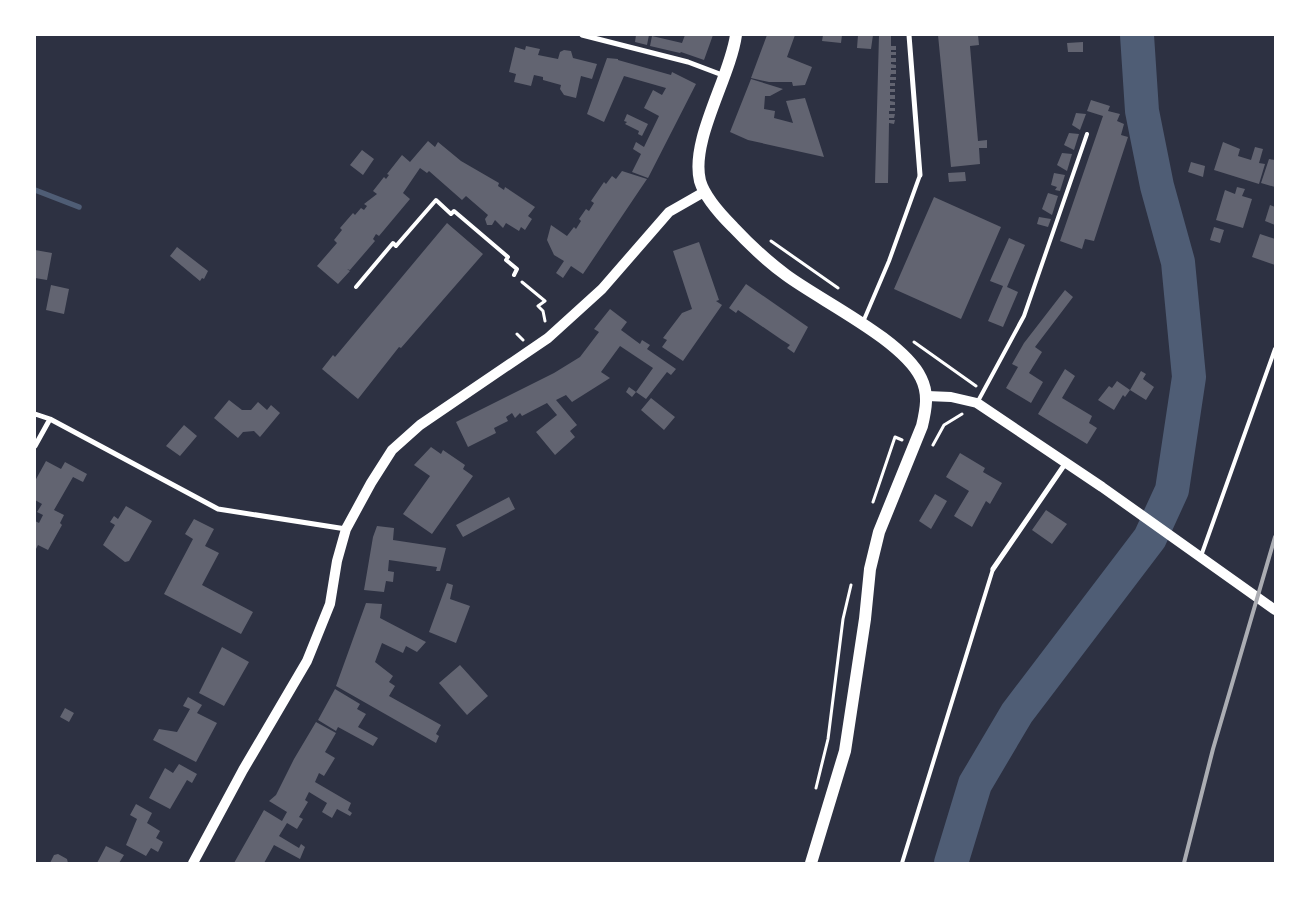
<svg xmlns="http://www.w3.org/2000/svg" width="1310" height="898" font-family="'Libre Baskerville',serif">
<style>
.lines{fill:none;stroke-linecap:round;stroke-linejoin:round}
.stream{stroke:#4f5d75;stroke-width:5.5}
.river{stroke:#4f5d75;stroke-width:34}
.building{fill:#626471}
.path{stroke:#fff;stroke-width:3}
.service{stroke:#fff;stroke-width:4}
.minor{stroke:#fff;stroke-width:5}
.secondary{stroke:#fff;stroke-width:10}
.primary{stroke:#fff;stroke-width:12}
.rail{stroke:#abadb3;stroke-width:4}
</style>
<rect width="100%" height="100%" fill="#2d3142"/>
<g class="lines">
<!-- stream -->
<path class="stream" d="M35 190 79 207"/>
<!-- river -->
<path class="river" d="M951 863 975 784 1017 713 1150 538 1172 490 1189 377 1178 262 1157 186 1142 111 1137 35"/>
</g>
<!-- building -->
<path class="building" d="M636 35H649L647 45 635 42Z
M685 35H713L704 60 681 52 680 53 650 46 652 36 682 43Z
M767 35H795L787 57 812 67 805 85 793 86 792 82H769L751 78Z
M823 35H842L841 43 822 41Z
M858 35H873L871 49 857 48Z
M879 35H891V46H896V50H891V52H896V55H891V58H896V62H891V64L896 65V68H891V70H896V74H891L890 77H896V80H890V83H895V86H890V89H895V92H890V95H895V99H890V101L895 102V105H890V108H895V111H889V114H895L894 118H889V120H895L894 124 889 123 888 183H875Z
M938 35H978L979 45 970 46 978 141 987 140V148H979L980 164 951 167Z
M1083 42V52H1068L1067 43Z
M526 46 540 49 538 55 558 59 560 52 564 50 571 51 573 58 597 64 592 79 581 76 576 98 564 95 560 89 561 85 543 80V77L534 75 531 86 514 82 516 74 509 72 515 47 525 50Z
M607 58 618 59V60L671 75 672 72 696 84 648 178 632 172 641 154 633 149 636 142 644 147 659 116 644 108 653 90 662 95 666 88 624 76 604 122 587 114Z
M751 79 783 89 770 96H765L764 109 775 111 774 118 793 123 786 101 805 98 824 157 748 140 730 132Z
M1091 100 1110 106 1108 111 1120 114 1117 121 1124 124 1121 135 1128 137 1094 241 1085 239 1082 249 1060 241 1103 116 1087 111Z
M1076 113 1086 114 1080 130 1072 125Z
M627 114 648 124 642 136 638 134 639 131 625 124 627 122 624 121Z
M1069 133 1079 134 1074 150 1064 145Z
M428 141 435 147 438 142 461 161 499 183 498 186 504 190 505 187 535 207 528 216 532 219 525 230 521 227 519 231 506 223 503 228 495 220 492 225H487L485 219 488 215 466 196 462 200 429 171 427 173 420 168 403 193 410 199 379 236 376 234 373 239 375 241 350 270 347 269 350 271 338 284 317 266 337 243 334 240 342 230 340 228 353 213 355 215 361 208 364 210 367 206 364 204 377 194 373 191 384 177 386 179 389 175 387 174 402 155 410 162Z
M1223 142 1240 149 1238 156 1251 160 1255 147 1263 149 1259 163 1265 164 1259 184 1214 170Z
M362 150 374 159 363 175 350 165Z
M1062 153 1072 154 1067 171 1057 165Z
M1269 159 1275 160V187L1261 183Z
M1191 162 1205 166 1203 177 1188 172Z
M622 171 647 179 583 274 571 266 563 278 556 273 564 261 554 255 547 240 551 225 567 236 574 227 576 229 581 221 579 219 586 209 589 211 594 203 591 201 604 182 606 184 612 176 616 179Z
M965 172 966 181 949 182 948 173Z
M1054 173 1065 175 1060 191 1055 190 1057 187 1051 185Z
M1237 187 1245 189 1242 196 1252 199 1243 228 1216 220 1225 190 1235 194Z
M1048 193 1058 196 1052 215 1042 209Z
M934 197 1001 227 961 319 894 289Z
M1270 205 1275 207V225L1265 221Z
M1039 217 1051 219 1048 227 1037 224Z
M447 223 483 254 401 348 399 347 358 399 322 369 333 355 335 357Z
M1214 227 1224 230 1220 243 1210 240Z
M1260 234 1275 239V265L1252 257Z
M1009 238 1025 245 1007 287 1018 292 1003 327 988 321 1003 286 990 281Z
M699 242 719 300 716 301 722 305 683 361 662 347 667 340 663 338 682 313 692 309 673 251Z
M177 247 208 271 204 279 202 278 200 281 170 256Z
M35 250 52 253 47 280 35 278Z
M746 284 808 327 794 353 787 348 790 345 782 340 738 310 736 313 729 308Z
M51 285 69 289 64 314 46 310Z
M1065 290 1073 297 1035 347 1042 352 1029 373 1043 382 1031 403 1006 388 1018 367 1012 364 1024 343Z
M610 309 627 322 621 330 640 344 642 340 650 345 647 349 676 369 671 375 667 372 646 399 636 392 653 368 620 346 601 372 610 378 572 402 566 395 556 400 577 425 570 431 575 437 555 455 536 432 557 415 547 403 522 416 520 413 515 418 512 413 506 417 508 421 494 428 496 433 468 447 456 422 554 373 580 357 599 332 594 329Z
M1065 369 1075 376 1062 398 1092 416 1089 423 1097 428 1087 444 1038 414Z
M1141 371 1146 374 1143 379 1154 387 1146 400 1130 390Z
M1117 381 1130 390 1125 397 1123 395 1114 410 1098 400 1109 386 1112 388Z
M629 387 636 392 632 397 626 392Z
M651 398 675 417 664 430 641 410Z
M229 400 242 410H251L258 402 267 410 271 405 280 413 260 437 254 431 243 432 238 438 214 418Z
M184 425 197 436 180 456 166 446Z
M431 447 441 454 443 450 465 465 463 469 473 476 432 534 403 514 430 476 414 465Z
M960 453 985 468 983 472 1002 483 990 504 986 501 972 527 954 516 969 491 946 477Z
M46 461 61 469 65 462 87 474 83 482 73 477 54 510 64 515 60 523 62 525 48 550 38 545 35 551V521L39 523 43 515 37 512 42 504 35 500V481Z
M935 494 947 501 931 529 919 521Z
M509 497 515 509 463 537 456 525Z
M126 506 152 521 129 561 125 562 103 545 115 525 110 522 114 516 118 519Z
M1046 510 1067 524 1052 544 1032 530Z
M194 519 214 529 205 546 219 553 202 585 253 612 241 634 164 594 193 539 185 534Z
M377 526 394 528 393 540 446 548 440 571H436L437 567 389 560 388 571 394 572 393 582 386 581 384 592 364 590 373 537Z
M447 583 453 585 450 599 470 606 456 643 429 632Z
M366 603 382 604 380 618 426 642 417 652 406 646 403 653 382 643 375 662 393 676 389 682 395 686 389 696 441 725 436 734 439 736 436 743 336 686Z
M222 647 249 662 224 706 199 693Z
M460 665 488 696 467 715 439 683Z
M335 689 360 704 357 709 366 714 358 727 378 738 373 746 338 727 336 731 318 720Z
M188 697 202 705 197 713 217 723 196 762 153 740 159 729 177 732 190 709 183 706Z
M65 708 74 713 69 722 60 717Z
M316 722 336 733 325 752 335 758 324 776 319 773 315 782 351 803 348 810 352 813 350 816 337 809 332 818 322 812 327 803 309 792 305 800 308 802 299 817 303 819 297 829 287 823 279 836 299 848 301 844 305 847 300 859 274 845 264 863H234L264 810 282 821 287 812 269 801 276 795 294 759Z
M179 764 197 774 192 783 187 780 170 809 149 798 165 768 173 773Z
M136 804 152 813 147 823 160 831 156 838 163 842 158 852 151 848 146 856 126 845 137 819 130 815Z
M106 846 124 855 119 863H97Z
M58 854 67 859 68 863H50L54 855Z"/>
<g class="lines">
<!-- path -->
<path class="path" d="M771 241 838 288
M522 282 545 301 538 306 543 311 545 321
M517 334 523 340
M914 342 976 386
M933 445 944 425 962 414
M873 502 895 437 902 440
M816 788 828 739 843 619 851 585"/>
<!-- service -->
<path class="service" d="M356 287 393 243 396 246 436 200 451 214 454 211 508 257 506 260 517 269 514 275
M863 322 889 261 920 175
M977 403 1024 316 1087 134
M1201 556 1275 349
M902 863 993 569"/>
<!-- minor -->
<path class="minor" d="M582 35 688 62 725 76
M909 35 920 175
M35 414 50 419 218 509 346 529
M35 446 50 419
M993 569 1065 464"/>
<!-- secondary -->
<path class="secondary" d="M927 396 951 397 977 403 1102 487 1275 610
M193 863 243 770 307 661 330 604 337 561 346 529 371 483 392 450 420 425 548 338 602 289 669 212 704 192"/>
<!-- primary -->
<path class="primary" d="M736 35C730 78 690 140 700 181 705 198 721 215 733 227 749 244 767 261 786 275 821 301 903 340 921 378 929 394 926 409 922 426L879 532 870 569 865 619 845 751 811 863"/>
<!-- rail -->
<path class="rail" d="M1184 863 1213 749 1275 537"/>
</g>
<!-- border -->
<rect width="1310" height="898" fill="none" stroke="#ffffff" stroke-width="72"/>
</svg>
